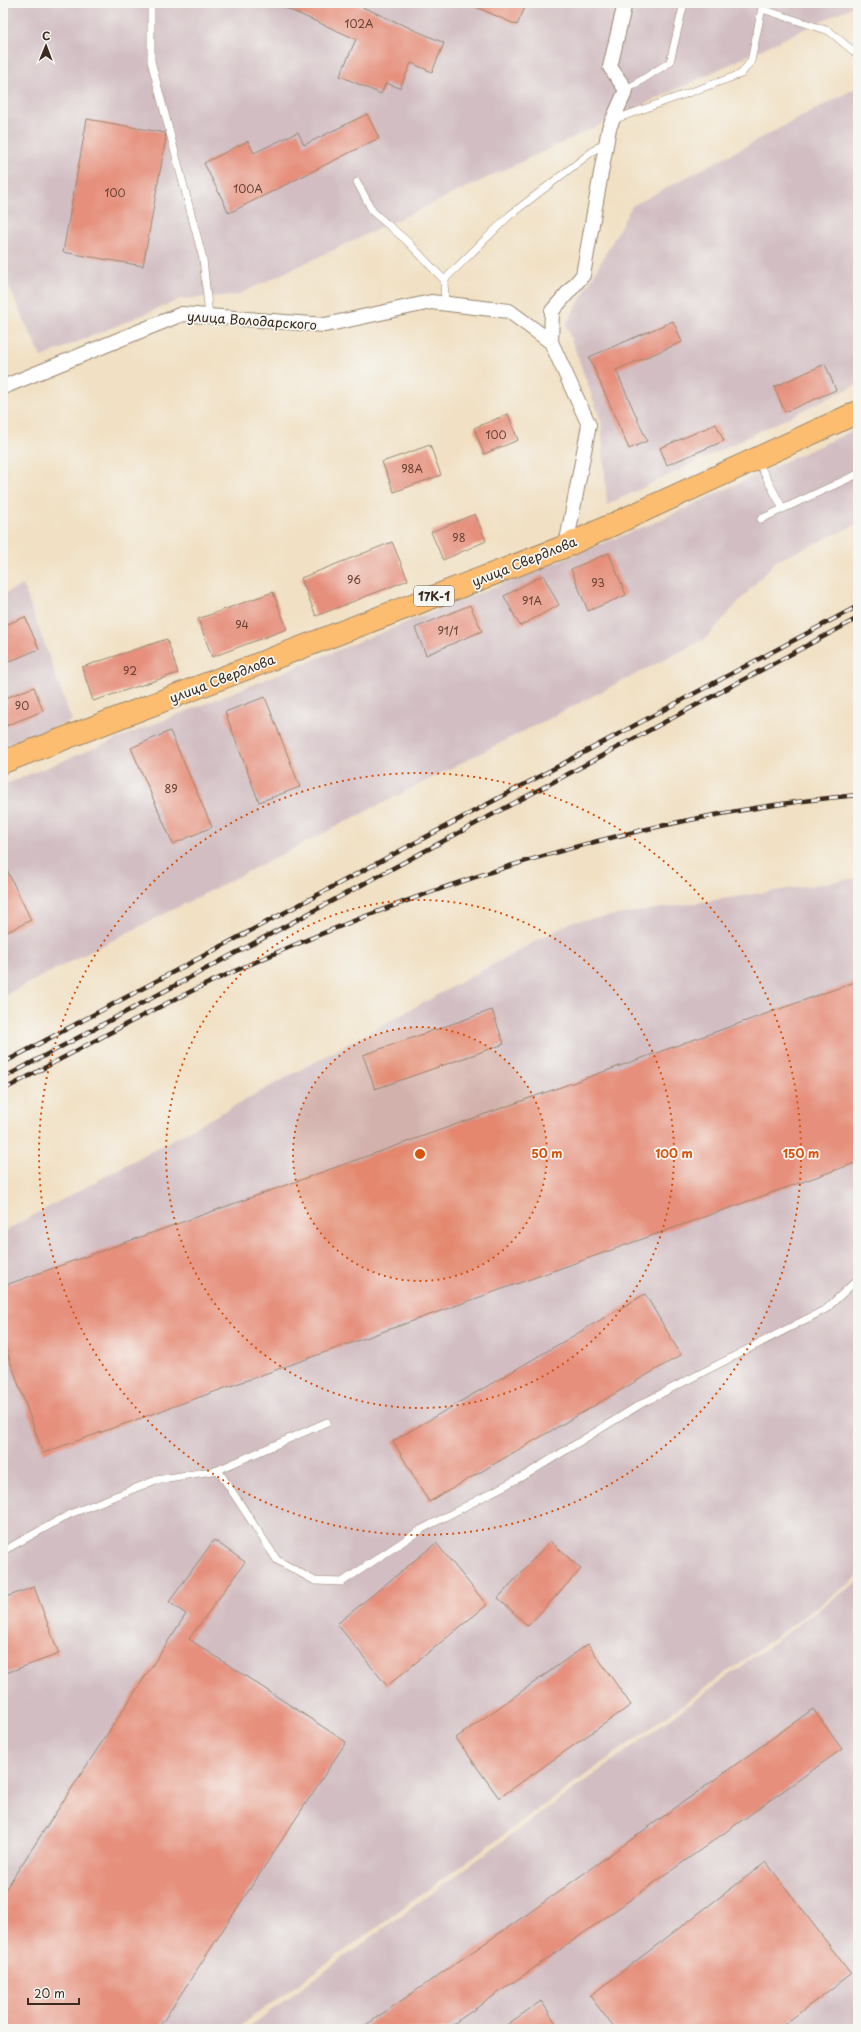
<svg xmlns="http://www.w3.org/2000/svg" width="861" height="2032" font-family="'Playpen Sans',sans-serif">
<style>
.industrial{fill:#d2bec2}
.building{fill:#e68f7b}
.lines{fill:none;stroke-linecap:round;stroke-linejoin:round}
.service-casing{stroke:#968570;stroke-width:8}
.minor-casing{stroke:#968570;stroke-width:16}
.primary-casing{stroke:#968570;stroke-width:24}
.service{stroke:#fff;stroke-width:7}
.minor{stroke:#fff;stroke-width:14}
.primary{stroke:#fcbd6f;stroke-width:22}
.rail-casing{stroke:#3b2a1e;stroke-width:4.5}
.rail{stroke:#f6f6f2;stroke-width:3;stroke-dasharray:9;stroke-linecap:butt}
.ring{fill:none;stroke:#d7540e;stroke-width:2;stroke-dasharray:2 4}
.labels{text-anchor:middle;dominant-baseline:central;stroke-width:3.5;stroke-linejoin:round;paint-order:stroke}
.number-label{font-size:11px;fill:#664335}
.shield{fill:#f6f6f2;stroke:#73675e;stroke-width:1}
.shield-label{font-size:12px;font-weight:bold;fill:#3b2a1e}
.street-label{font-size:13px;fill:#3b2a1e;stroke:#f6f6f2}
.centre{fill:#d7540e;stroke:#f6f6f2;stroke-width:2}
.ring-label{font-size:12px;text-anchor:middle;font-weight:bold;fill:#d7540e;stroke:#f6f6f2;stroke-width:3.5;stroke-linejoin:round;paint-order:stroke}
</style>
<rect width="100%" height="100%" fill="#f6f6f2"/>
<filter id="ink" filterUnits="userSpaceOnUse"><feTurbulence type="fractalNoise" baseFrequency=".025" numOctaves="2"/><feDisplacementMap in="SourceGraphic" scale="8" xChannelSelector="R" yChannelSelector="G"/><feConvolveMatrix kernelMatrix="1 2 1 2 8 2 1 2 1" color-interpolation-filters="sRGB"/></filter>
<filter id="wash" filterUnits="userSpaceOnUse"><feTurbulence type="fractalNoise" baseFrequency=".012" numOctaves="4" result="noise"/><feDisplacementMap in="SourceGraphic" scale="16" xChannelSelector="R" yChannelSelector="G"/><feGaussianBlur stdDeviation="0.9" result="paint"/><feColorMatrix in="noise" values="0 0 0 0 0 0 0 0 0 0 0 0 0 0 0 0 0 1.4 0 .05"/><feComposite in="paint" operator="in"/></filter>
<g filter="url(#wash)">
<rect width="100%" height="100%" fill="#f1e0c3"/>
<!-- industrial -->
<path class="industrial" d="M3 3H858V4L237 295 181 299 41 357 3 274Z
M858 87V384L607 505 601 421 566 325 632 206Z
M858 428V524L776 561 705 639 3 996V785L651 524Z
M23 585 72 721 3 746V594Z
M858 878V1577L236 2029H3V1232L571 922Z
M858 1581V2029H246Z"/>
<g id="blocks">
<!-- building -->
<path class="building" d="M274 3H353L444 43 432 72 411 63 400 88 386 83 381 94 340 76 356 39Z
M467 3H527L517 25Z
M367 114 379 138 229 213 204 163 248 141 254 153 298 132 304 145Z
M87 119 165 133 166 138 143 266 63 252Z
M673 321 682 342 616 370 647 441 629 449 589 357Z
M825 364 836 390 785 412 774 387Z
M508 414 518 440 484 454 474 428Z
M716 424 724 441 667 465 660 448Z
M430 445 441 475 394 492 382 462Z
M475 514 486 541 443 560 431 532Z
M392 542 408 580 316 616 301 578Z
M609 553 626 595 588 611 571 569Z
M543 575 559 605 520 626 504 596Z
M273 592 287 629 212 657 198 619Z
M470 605 482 631 426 655 415 628Z
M25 617 39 649 3 664V626Z
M167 639 178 673 93 701 82 667Z
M34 687 43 711 3 727V699Z
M265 697 300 787 259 802 225 712Z
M170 731 212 827 173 844 131 748Z
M3 862 31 920 3 934Z
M858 981V1162L43 1453 3 1341V1286Z
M492 1010 504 1044 375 1089 363 1055Z
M645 1294 681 1355 429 1502 393 1441Z
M214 1540 245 1562 189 1639 346 1742 158 2029H3V1893L186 1614 169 1602Z
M550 1541 581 1569 528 1626 498 1598Z
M436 1543 487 1605 387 1686 337 1624Z
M34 1587 59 1654 3 1674V1598Z
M588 1644 631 1705 499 1798 456 1738Z
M813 1709 842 1749 557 1952 446 2029H360L526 1915Z
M766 1862 851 1974 778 2029H615L590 1996Z
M541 2001 560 2029H501Z"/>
</g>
</g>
<g filter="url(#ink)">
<use href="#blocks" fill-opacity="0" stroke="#968570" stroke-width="1"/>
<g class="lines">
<defs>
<path id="service" d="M151 3V61L203 259 209 316
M762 9 829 31 858 55
M626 90 670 62 684 3
M613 120 741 74 751 61 763 3
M357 182 373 212 407 241 444 280 445 303
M444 280 510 215 606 141
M757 460 783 509
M761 519 858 474
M218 1470 277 1560 315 1581 342 1582 422 1529 527 1474 641 1404 826 1309 858 1279
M3 1551 70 1514 156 1480 218 1470 327 1422"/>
<path id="minor" d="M551 342 552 311 583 275 609 128 626 90 610 67 625 3
M3 387 182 314 325 325 431 302 509 311 551 342 589 425 566 546"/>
<path id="primary" d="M3 762 566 546 858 412"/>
</defs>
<!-- service casing -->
<use href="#service" class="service-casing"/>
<!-- minor casing -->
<use href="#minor" class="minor-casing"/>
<!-- primary casing -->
<use href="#primary" class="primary-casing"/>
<!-- service -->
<use href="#service" class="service"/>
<!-- minor -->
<use href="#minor" class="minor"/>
<!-- primary -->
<use href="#primary" class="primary"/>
<defs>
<path id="rail" d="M3 1063 858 606
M3 1078 858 618
M3 1090C80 1049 156 1006 235 971 433 882 641 815 858 795"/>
</defs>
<!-- rail casing -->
<use href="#rail" class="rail-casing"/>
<!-- rail -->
<use href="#rail" class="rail"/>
</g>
</g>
<!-- distance rings -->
<circle cx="420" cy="1154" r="127" fill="#d7540e" fill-opacity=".12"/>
<g class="ring">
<circle cx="420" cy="1154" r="127"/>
<circle cx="420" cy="1154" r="254"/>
<circle cx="420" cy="1154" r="381"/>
</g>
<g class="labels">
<!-- number labels -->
<g class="number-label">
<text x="359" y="23">102А</text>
<text x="248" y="188">100А</text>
<text x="115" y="192">100</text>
<text x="496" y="434">100</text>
<text x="412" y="468">98А</text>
<text x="459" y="537">98</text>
<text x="354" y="579">96</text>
<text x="598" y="582">93</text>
<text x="532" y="600">91А</text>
<text x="242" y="624">94</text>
<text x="448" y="630">91/1</text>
<text x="130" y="670">92</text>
<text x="22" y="705">90</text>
<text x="171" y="788">89</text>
</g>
<!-- shield labels -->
<rect class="shield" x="414" y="586" width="40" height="20" rx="3"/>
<g class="shield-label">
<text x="434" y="596">17К-1</text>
</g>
<!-- street labels -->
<g class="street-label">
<text transform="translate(252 320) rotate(4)">улица Володарского</text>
<text transform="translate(524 561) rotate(-22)">улица Свердлова</text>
<text transform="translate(222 678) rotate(-21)">улица Свердлова</text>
</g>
</g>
<circle cx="420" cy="1154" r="6" class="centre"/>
<g class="ring-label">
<text x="547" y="1158">50 m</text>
<text x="674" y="1158">100 m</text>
<text x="801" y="1158">150 m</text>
</g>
<!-- margin -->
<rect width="861" height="2032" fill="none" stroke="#f6f6f2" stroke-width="16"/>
<!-- north arrow -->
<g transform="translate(46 46) rotate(1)" stroke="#f6f6f2" stroke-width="3" paint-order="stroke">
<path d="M0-3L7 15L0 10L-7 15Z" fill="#3b2a1e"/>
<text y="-6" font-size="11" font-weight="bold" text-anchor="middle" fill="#3b2a1e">С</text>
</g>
<!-- scale -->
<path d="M28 1998v6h51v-6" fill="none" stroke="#3b2a1e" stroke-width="2"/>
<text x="34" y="1998" font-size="12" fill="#3b2a1e" stroke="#f6f6f2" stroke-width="3" paint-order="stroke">20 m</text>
</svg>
